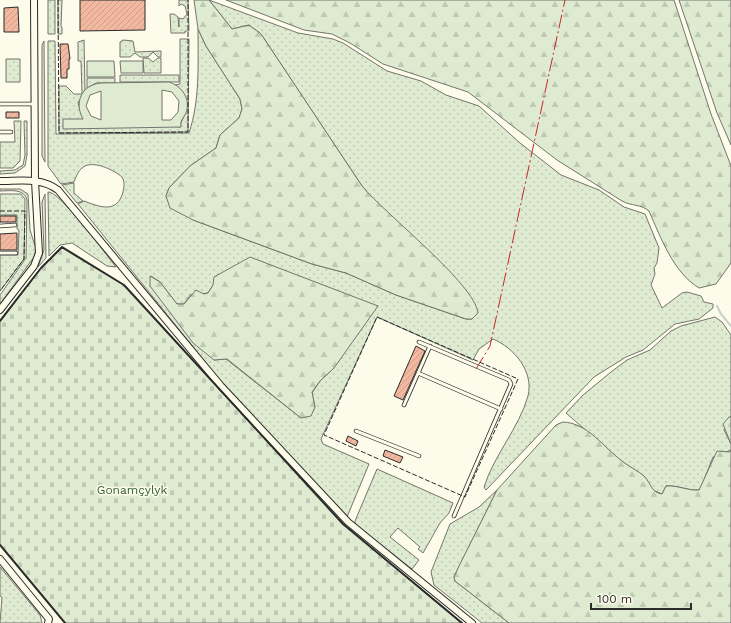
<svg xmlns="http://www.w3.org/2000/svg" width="731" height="623" font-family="'Work Sans',sans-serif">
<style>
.grass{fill:url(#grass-dots);stroke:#74746e;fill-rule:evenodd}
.forest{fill:url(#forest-firs);stroke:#74746e}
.cemetery{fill:url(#cemetery-stones);stroke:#74746e}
.pitch{fill:#deebd1;stroke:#74746e;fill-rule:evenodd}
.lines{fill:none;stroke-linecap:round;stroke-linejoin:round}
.stream{stroke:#c7d0d0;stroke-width:2}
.building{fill:url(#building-hatch);stroke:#2b2b2b}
.service-casing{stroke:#2b2b2b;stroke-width:4.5}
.minor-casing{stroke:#2b2b2b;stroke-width:8}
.service{stroke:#fdfbea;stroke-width:3}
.minor{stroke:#fdfbea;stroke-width:6}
.fence{stroke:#2b2b2b;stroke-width:1;stroke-dasharray:5 2;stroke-linecap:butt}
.wall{stroke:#2b2b2b;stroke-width:2}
.power{stroke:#c62828;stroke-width:1;stroke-dasharray:14 3 2 3;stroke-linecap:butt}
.labels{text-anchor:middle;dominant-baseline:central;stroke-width:3;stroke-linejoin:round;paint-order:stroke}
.park-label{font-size:12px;fill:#34623c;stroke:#fdfbea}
</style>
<defs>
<pattern id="grass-dots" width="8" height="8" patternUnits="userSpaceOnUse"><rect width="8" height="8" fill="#deebd1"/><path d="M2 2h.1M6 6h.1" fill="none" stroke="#bfcab4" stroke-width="1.8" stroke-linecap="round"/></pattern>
<pattern id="forest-firs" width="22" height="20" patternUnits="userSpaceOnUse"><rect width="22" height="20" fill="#deebd1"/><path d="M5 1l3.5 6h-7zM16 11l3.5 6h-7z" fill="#bfcab4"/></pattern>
<pattern id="cemetery-stones" width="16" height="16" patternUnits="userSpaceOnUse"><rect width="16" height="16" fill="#deebd1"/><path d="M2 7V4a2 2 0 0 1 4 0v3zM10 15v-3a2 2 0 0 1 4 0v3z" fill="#bfcab4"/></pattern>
<pattern id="building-hatch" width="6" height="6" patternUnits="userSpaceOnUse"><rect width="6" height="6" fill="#f2b8a0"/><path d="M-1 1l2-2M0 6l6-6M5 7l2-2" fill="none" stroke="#d09e8a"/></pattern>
</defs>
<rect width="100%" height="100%" fill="#fdfbea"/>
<!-- grass -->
<path class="grass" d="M48 0H55V34H48Z
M58 0H62L61 26 62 27V34H58Z
M179 0H188L189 31H185V33H171L170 14H174L178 17 179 27V18L183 19 187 14 185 6 181 4 179 6Z
M209 0 298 33 333 39 343 43 387 71 421 81 446 95 479 106 520 143 561 175 599 190 624 207 645 214 659 248 657 263 654 268 655 274 651 285 662 308 682 293 687 292 701 296 704 302 713 304V308L699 319 675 324 643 350 626 357 594 377 486 490 484 487C494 455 519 428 528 396 534 371 514 348 493 339L479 349 473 360 377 317 321 439 323 444 369 464 347 517 223 384 78 204 84 201C100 207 117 214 123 192 124 187 125 182 122 177 114 170 92 159 82 168 78 171 76 177 74 182L61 184 48 166V41H55L56 134 189 133C200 100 198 64 198 29L206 46 240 99 242 109 239 118 220 135 216 148 190 166 169 188 166 196 193 220 312 264 346 273 396 295 466 319H472L362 186 261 34 249 25 232 29ZM151 276 160 282 177 304H184L190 295 208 293 213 285 334 368 320 381 312 393 315 407 301 418 226 359 214 360Z
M180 39H189L188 132 59 133V86H66L74 94H82L81 61H78V42L84 40 85 90 78 103 83 119 180 127C181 122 182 121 184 116 188 104 186 91 175 85L180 84Z
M123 40 133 41 135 52 161 51V57H158L153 52 148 57H140L135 53 130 57H120V42Z
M44 41 45 162 42 156V45Z
M143 58H148L153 62 158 58H161V73H144Z
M6 59H20V82H6Z
M120 75H179V82H120Z
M87 78H115V83H96L87 88Z
M14 121H21L20 161 13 168H0V142H15Z
M24 121H27V155L25 166 15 173 0 174V171L15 170 23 165 25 155Z
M74 183V193L83 201 77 203 62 185Z
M0 189H20L28 194 30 230 36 249 34 257 0 304V295L26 258 27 200C24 188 10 191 0 191Z
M48 192C59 190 107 256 116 267L107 266 72 243 60 245 49 256Z
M0 194H21L25 199 24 259 0 291V255H18L19 230 17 229V215H0Z
M45 194 46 258 38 267 44 250 42 202Z
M715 317 722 322 731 335V417H729L724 430 731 444V450L713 457 702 485 699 490C688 491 678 485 666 486L662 494 653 490 644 476 620 460 566 413 583 395 611 372 627 360 650 350 671 331 681 326Z
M377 469 453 503 449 513 440 523 423 553 418 549 420 547 398 528 390 537 419 560 412 569 355 525V521Z
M497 490 454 577 455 581 509 623H482L434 585 431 572 450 524 479 507Z
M0 567 40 615 42 623H0L2 597 0 596Z"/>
<!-- forest -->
<path class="forest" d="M194 0H209L232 29 249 25 261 34 362 186C385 214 475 284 478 313L472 319H466L396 295 346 273 312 264 193 220 170 208 166 196 169 188 190 166 216 148 220 135 239 118 242 109 240 99 206 46 198 29Z
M226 0H674L711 114 731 166V263L716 284 699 288C673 272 661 238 649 211 641 204 631 206 622 201L557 160 468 92 383 64 350 43 332 34 304 30Z
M679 0H731V145L717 113Z
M250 257 378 306 334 368 320 381 312 392 315 407 311 416 301 418 227 359 214 360 193 343 150 286V276L160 282 177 304H184L196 290 204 294 208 293 213 285 214 277Z
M729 417H731V444L723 424Z
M563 422C588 423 603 447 622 461 629 467 639 471 645 477 651 484 652 493 662 494L666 486C678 485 688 491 699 490L717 451 730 452 731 450V623H509L455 581 454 577 459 566 497 490 556 425Z"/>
<!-- cemetery -->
<path class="cemetery" d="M62 248 124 285 343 524 461 623H65L0 545V322L41 268Z"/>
<!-- pitch -->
<path class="pitch" d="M87 61H114L115 77H87Z
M120 61H143V73H121Z
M169 82C182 86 191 99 186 113 183 119 180 120 181 127L63 129V119H83C74 103 81 85 101 83ZM162 90 172 92 179 101 178 112 171 120H162ZM101 91V120L91 116 86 106 90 95Z"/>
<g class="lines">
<!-- stream -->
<path class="stream" d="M717 306 721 314 731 326"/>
</g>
<!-- building -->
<path class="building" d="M80 0H145V30L80 31Z
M18 7 19 32H4V8Z
M60 44H68L70 59H69V69H67V78H61Z
M6 112H19V118H6Z
M0 216H16V222H0Z
M17 233V250H0V234Z
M416 346 425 351 403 400 394 396Z
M348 436 358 441 356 446 346 441Z
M385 450 403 457 400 463 383 456Z"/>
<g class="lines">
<defs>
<path id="service" d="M0 104H34
M0 132H11
M0 226 15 225
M0 253H16
M419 342 509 380 511 384 454 516
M418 373 501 409
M404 405 430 346
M356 431 419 456"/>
<path id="minor" d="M0 181C20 181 41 177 58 190L221 386 348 522 472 623
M0 310 34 266 39 253 35 181 34 0
M0 559 49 619 48 623"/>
</defs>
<!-- service casing -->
<use href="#service" class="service-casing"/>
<!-- minor casing -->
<use href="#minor" class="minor-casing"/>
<!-- service -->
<use href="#service" class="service"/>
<!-- minor -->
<use href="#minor" class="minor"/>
<!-- fence -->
<path class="fence" d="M58 0 59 133 188 132V0
M0 211H25L24 259 0 291
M377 317 518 379 465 497 324 435Z"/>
<!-- wall -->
<path class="wall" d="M0 321 41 268 62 247 124 285 343 524 462 623
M0 545 65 623"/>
<!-- power -->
<path class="power" d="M476 369 490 346 565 0"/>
</g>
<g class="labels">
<!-- park labels -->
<g class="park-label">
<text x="132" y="490">Gonamçylyk</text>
</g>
</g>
<!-- scale -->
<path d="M591 603v6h100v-6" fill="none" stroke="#2b2b2b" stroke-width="2"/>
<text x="597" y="603" font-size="12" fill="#2b2b2b" stroke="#fdfbea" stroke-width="3" paint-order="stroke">100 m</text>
</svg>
